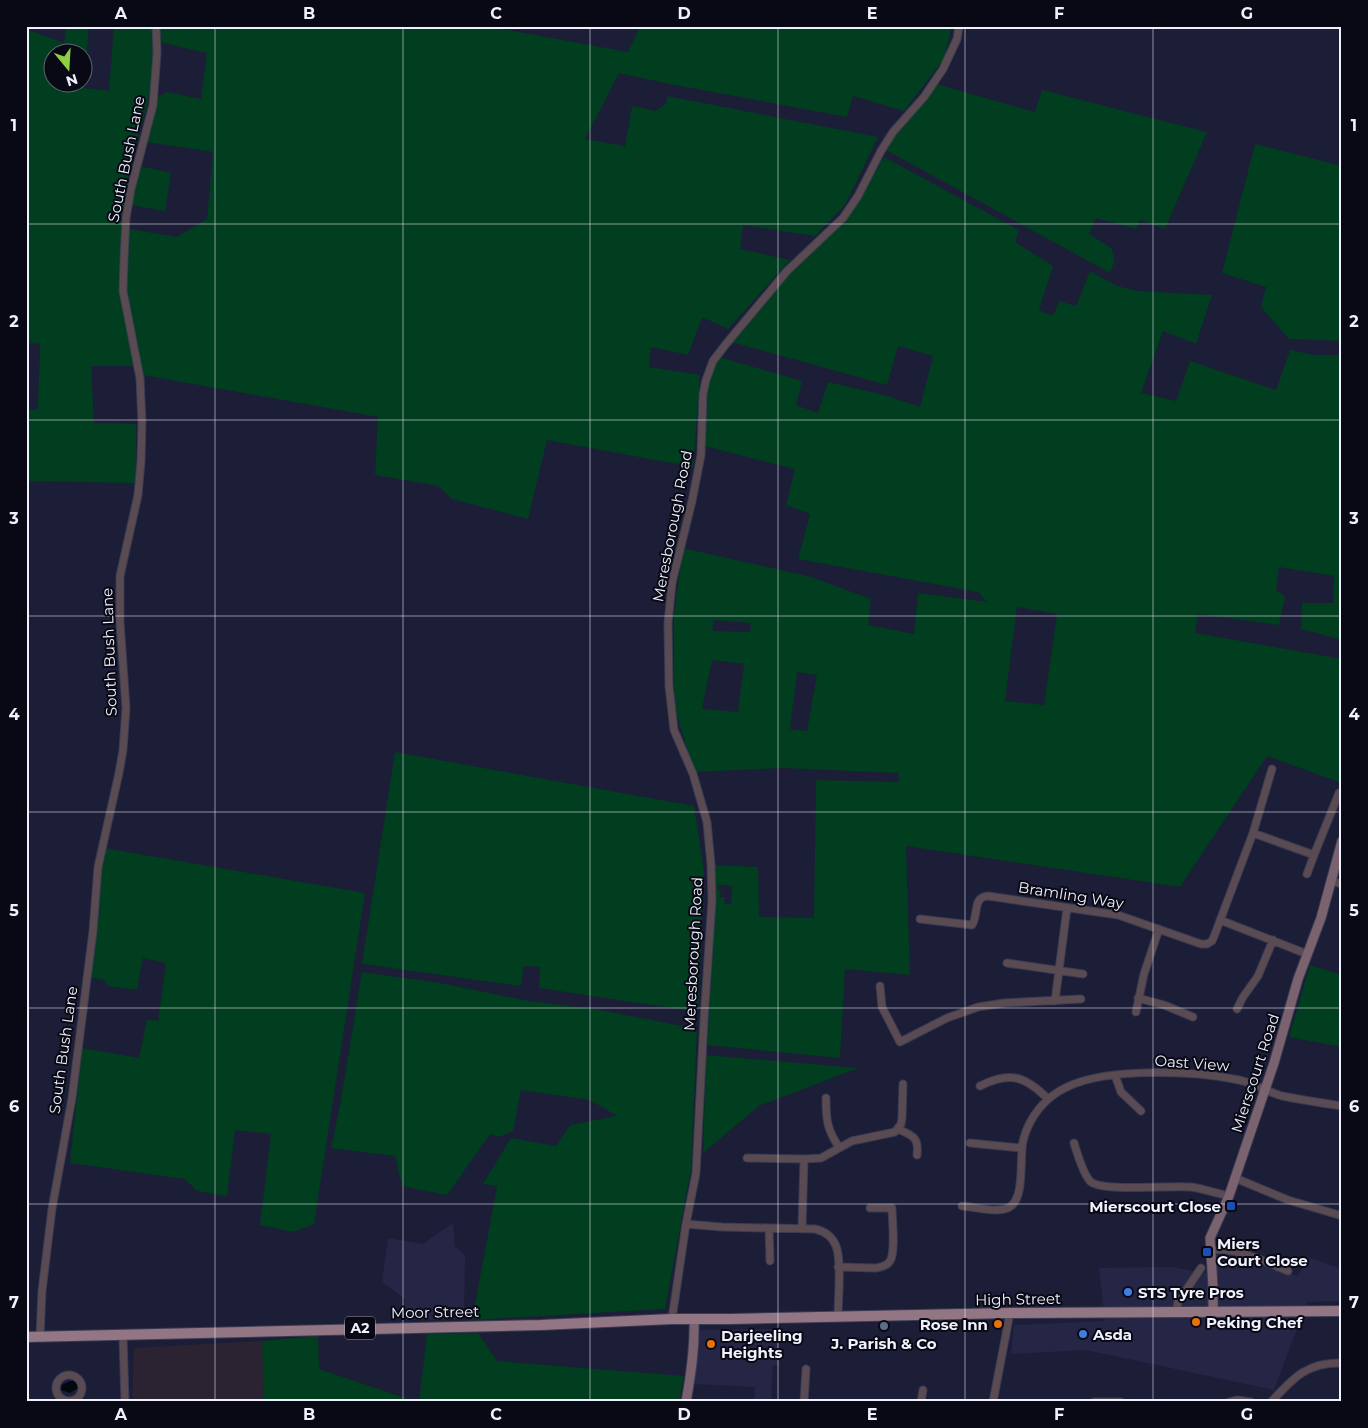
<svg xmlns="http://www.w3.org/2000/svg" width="1368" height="1428" font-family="Montserrat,sans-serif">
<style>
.built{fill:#252646}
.industrial{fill:#2c2332}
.green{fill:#013d1f;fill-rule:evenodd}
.water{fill:#01090e}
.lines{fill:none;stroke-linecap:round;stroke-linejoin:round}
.street-casing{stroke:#3a3b53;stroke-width:9}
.secondary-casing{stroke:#3a3b53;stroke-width:11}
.primary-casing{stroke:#3a3b53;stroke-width:12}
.street{stroke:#5a4b52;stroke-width:7}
.secondary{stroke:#7a636e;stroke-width:9}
.primary{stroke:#937684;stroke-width:10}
.grid{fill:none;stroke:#eff1fc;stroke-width:1;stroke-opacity:0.55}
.transit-dot{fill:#1a4fb4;stroke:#080914;stroke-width:2}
.shop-dot{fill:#3f7fe0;stroke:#080914;stroke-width:2}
.food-dot{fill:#e8710a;stroke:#080914;stroke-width:2}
.service-dot{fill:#5c6f8a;stroke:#080914;stroke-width:2}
.labels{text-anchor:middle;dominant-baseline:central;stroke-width:4;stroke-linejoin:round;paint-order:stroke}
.shield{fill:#080914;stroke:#aaabb6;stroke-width:1}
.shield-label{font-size:14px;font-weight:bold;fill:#eff1fc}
.street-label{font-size:15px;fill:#eff1fc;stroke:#080914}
.poi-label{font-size:15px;font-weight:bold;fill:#eff1fc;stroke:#080914;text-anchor:start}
.neatline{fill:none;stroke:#eff1fc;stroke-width:2}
.grid-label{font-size:16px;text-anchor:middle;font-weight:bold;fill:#eff1fc}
</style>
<rect width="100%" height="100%" fill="#1c1d37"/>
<!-- built -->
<path class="built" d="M453 1223 455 1247 465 1255 464 1319 403 1320 405 1299 382 1282 388 1238 423 1244Z
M1217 1251 1298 1276 1308 1257 1342 1269V1301L1307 1302 1274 1390 1086 1350 1011 1354 1014 1325 1105 1321 1099 1268 1171 1267 1205 1273Z
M778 1329 779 1366 773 1365 771 1402H754L755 1387 692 1384 700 1330Z"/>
<!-- industrial -->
<path class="industrial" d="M262 1341 264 1402H132L134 1348Z"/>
<!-- green -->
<path class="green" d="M66 26H89L84 88 109 91 114 26H152L155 58 147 105 128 174 121 246 122 283 135 366H91L94 423 136 424V483L26 481V410L38 409 40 344 26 343V29L64 43ZM52 52H82V82H52Z
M158 26H486L628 52 640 26H952L944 59 904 111 853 96 847 117 669 84 619 73 585 139 625 146 632 106 655 111 666 104 667 96 878 137 845 205 815 236 743 225 740 249 790 260 728 329 702 317 688 355 651 347 649 367 700 375 693 467 547 440 528 519 452 499 438 486 375 475 378 417 143 375 127 291 129 229 177 237 207 219 213 152 147 142 156 98 167 92 201 99 207 53 159 42Z
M936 84 1035 112 1042 90 1207 132 1165 229 1140 220 1136 229 1096 218 1089 234 1111 248 1115 260 1110 273 886 150 894 135Z
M1255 144 1342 166V341L1289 339 1261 307 1266 287 1222 273Z
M884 157 1019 230 1015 242 1053 266 1039 310 1053 316 1059 301 1076 306 1090 271 1117 286 1138 291 1212 295 1196 344 1163 331 1141 393 1176 401 1190 361 1276 390 1290 350 1314 355H1342V640L1301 629 1302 603H1333L1334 576 1279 567 1276 590 1285 596 1279 625 1198 614 1195 633 1342 659V783L1267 756 1180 887 906 846 910 975 845 969 840 1058 707 1045 715 916V865L758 867 759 917 814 918 816 780 899 782V773L783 768 694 772 674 705V614L683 548 808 576 871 599 868 625 914 634 918 593 987 602 978 592 798 559 810 514 786 505 795 469 704 446 708 383 719 357 802 381 796 405 818 413 828 382 884 395 920 407 933 356 898 346 887 385 731 342 800 262 846 220ZM1017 607 1057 614 1044 705 1005 701ZM714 620 751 623 750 632 712 631ZM712 660 744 664 738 712 702 709ZM797 672 817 675 807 731 790 729ZM718 885 732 886 731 904H724L725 897H720L721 891 718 890Z
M140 166 171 173 165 211 131 205Z
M395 752 694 806 704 871 698 1012 539 988 540 967 524 966 521 986 362 964Z
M104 848 365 893 314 1224 293 1232 260 1225 271 1134 235 1130 227 1196 197 1191 185 1179 70 1163 82 1048 139 1058 147 1019 158 1021 166 963 143 958 137 990 108 986 104 980 88 977Z
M1310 965 1342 975V1047L1289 1037Z
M362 972 440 983 529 1001 600 1010 697 1029 691 1169 665 1309 472 1320 497 1186 483 1184 511 1138 556 1146 570 1125 617 1116 590 1100 521 1090 513 1131 499 1137 490 1134 447 1195 402 1186 395 1156 331 1148 340 1105Z
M706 1055 858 1068 759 1106 703 1153Z
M478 1333 497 1361 684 1376 679 1402H419L427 1334Z
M318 1336 319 1369 417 1402H264L262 1341Z"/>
<!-- water -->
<path class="water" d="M70 1381H74L78 1383V1388L70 1393 61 1390 62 1385Z"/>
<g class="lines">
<defs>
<path id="street" d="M1253 833 1314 855 1339 793
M1307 874 1314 855
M1331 881 1342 884
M920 919 972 925C979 915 972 897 988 896L1118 915 1201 944H1207L1212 941 1215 934 1253 833 1272 769
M1220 920 1307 954
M1007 963 1083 974
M880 986 882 1007 900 1042 947 1018 978 1007 1004 1003 1081 999
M1138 998 1164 1005 1193 1017
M1055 1001 1067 908
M1237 1009 1243 997 1258 976 1273 940
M1136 1012 1144 974 1159 929
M1115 1075 1121 1092 1141 1111
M980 1086C1010 1071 1025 1076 1048 1099
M826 1098C826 1119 827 1130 839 1147
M898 1129C913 1136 919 1137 917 1155
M970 1143 1021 1148
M1074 1143C1077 1153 1084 1176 1091 1182 1104 1192 1171 1185 1191 1187 1204 1189 1216 1193 1229 1196
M747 1158 804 1159
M1235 1178 1288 1200 1339 1215
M962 1206C975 1207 995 1213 1008 1208 1026 1200 1019 1158 1023 1141 1029 1117 1045 1097 1067 1087 1108 1067 1196 1071 1239 1080 1254 1083 1267 1092 1282 1096 1302 1100 1322 1103 1342 1106
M686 1224 722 1227 815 1229C824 1231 832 1236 836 1246 842 1261 838 1299 838 1317
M769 1228 770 1261
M802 1228 804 1159 821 1158 852 1141 895 1132 901 1124 902 1118 903 1084
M1210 1250C1237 1247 1263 1261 1288 1271
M838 1267 876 1268C881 1267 887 1266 890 1261 896 1252 892 1219 892 1208H870
M1176 1313 1178 1302 1201 1268
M672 1319 686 1224 696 1173 704 1020 712 900 711 865 707 822 693 774 674 730 669 686 668 623 672 583 692 501 701 455 703 394 706 380 713 361 726 344 787 271 843 218 858 196 881 151 893 132 924 97 943 69 957 39 959 26
M123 1336 125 1402
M40 1337 42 1291 52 1209 72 1098 93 931 98 867 119 773 123 750 126 708 120 622V576L138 495 141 461 142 423 140 378 123 291 124 259 126 218 131 189 153 105 157 53 156 26
M56 1388a13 13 0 1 1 26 0a13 13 0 1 1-26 0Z
M804 1402 806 1369
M921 1402 923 1390
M993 1402 1010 1313
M1094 1402H1121
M1229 1402 1237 1400 1251 1402
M1271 1402C1293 1378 1307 1362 1342 1363"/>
<path id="secondary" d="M1213 1313V1287L1210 1238 1229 1196 1274 1063 1298 979 1321 918 1342 841
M686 1402C691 1374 695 1348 694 1319"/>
<path id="primary" d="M26 1337 541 1325 672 1319H730L1010 1313 1342 1311"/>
</defs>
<!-- street casing -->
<use href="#street" class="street-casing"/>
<!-- secondary casing -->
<use href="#secondary" class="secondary-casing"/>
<!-- primary casing -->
<use href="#primary" class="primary-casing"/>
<!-- street -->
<use href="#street" class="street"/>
<!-- secondary -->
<use href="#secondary" class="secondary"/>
<!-- primary -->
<use href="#primary" class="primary"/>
</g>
<!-- grid -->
<path class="grid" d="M215 26V1402M403 26V1402M590 26V1402M778 26V1402M965 26V1402M1153 26V1402M26 224H1342M26 420H1342M26 616H1342M26 812H1342M26 1008H1342M26 1204H1342"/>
<!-- markers -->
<g class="transit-dot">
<rect x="1226" y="1201" width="10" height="10" rx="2.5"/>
<rect x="1202" y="1247" width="10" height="10" rx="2.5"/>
</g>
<g class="shop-dot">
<circle cx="1128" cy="1292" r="5"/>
<circle cx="1083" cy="1334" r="5"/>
</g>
<g class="food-dot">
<circle cx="1196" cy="1322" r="5"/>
<circle cx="998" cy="1324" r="5"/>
<circle cx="711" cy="1344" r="5"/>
</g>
<circle class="service-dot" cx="884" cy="1326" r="5"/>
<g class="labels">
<!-- shield labels -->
<rect class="shield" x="345" y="1316.5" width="30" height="23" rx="4"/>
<g class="shield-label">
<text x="360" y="1328">A2</text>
</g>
<!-- street labels -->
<g class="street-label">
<text transform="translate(126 159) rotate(-78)">South Bush Lane</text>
<text transform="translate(672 526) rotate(-79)">Meresborough Road</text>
<text transform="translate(109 652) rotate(-92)">South Bush Lane</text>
<text transform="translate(1071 895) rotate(9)">Bramling Way</text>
<text transform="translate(693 954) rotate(-87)">Meresborough Road</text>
<text transform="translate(63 1050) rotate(-82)">South Bush Lane</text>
<text transform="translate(1192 1063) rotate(4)">Oast View</text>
<text transform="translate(1255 1073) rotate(-72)">Mierscourt Road</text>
<text transform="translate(1018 1299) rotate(-1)">High Street</text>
<text transform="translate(435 1312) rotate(-1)">Moor Street</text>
</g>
<!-- poi labels -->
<g class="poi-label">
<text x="1221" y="1206" text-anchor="end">Mierscourt Close</text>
<text x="1217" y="1243">Miers<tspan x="1217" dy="17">Court Close</tspan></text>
<text x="1138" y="1292">STS Tyre Pros</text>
<text x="1206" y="1322">Peking Chef</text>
<text x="988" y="1324" text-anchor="end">Rose Inn</text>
<text x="1093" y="1334">Asda</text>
<text x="721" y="1335">Darjeeling<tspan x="721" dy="17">Heights</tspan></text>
<text x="884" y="1343" text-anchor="middle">J. Parish &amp; Co</text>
</g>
</g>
<!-- border -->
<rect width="1368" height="1428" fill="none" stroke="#080914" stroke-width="55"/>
<!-- north arrow -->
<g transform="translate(68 68) rotate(162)"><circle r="24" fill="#080914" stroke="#646671"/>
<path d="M0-4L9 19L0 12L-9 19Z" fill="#8ece43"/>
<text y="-8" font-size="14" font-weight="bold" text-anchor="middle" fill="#eff1fc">N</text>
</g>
<rect x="28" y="28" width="1312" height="1372" class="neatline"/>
<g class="grid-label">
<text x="121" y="19">A</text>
<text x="309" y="19">B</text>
<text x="496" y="19">C</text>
<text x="684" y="19">D</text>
<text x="872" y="19">E</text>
<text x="1059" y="19">F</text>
<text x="1247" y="19">G</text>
<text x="14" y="131">1</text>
<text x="1354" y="131">1</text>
<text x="14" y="327">2</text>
<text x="1354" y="327">2</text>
<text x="14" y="524">3</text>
<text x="1354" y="524">3</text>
<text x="14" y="720">4</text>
<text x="1354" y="720">4</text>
<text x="14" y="916">5</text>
<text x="1354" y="916">5</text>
<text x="14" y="1112">6</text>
<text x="1354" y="1112">6</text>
<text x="14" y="1308">7</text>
<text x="1354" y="1308">7</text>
<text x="121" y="1420">A</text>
<text x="309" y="1420">B</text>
<text x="496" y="1420">C</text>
<text x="684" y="1420">D</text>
<text x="872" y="1420">E</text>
<text x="1059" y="1420">F</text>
<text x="1247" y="1420">G</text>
</g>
</svg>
